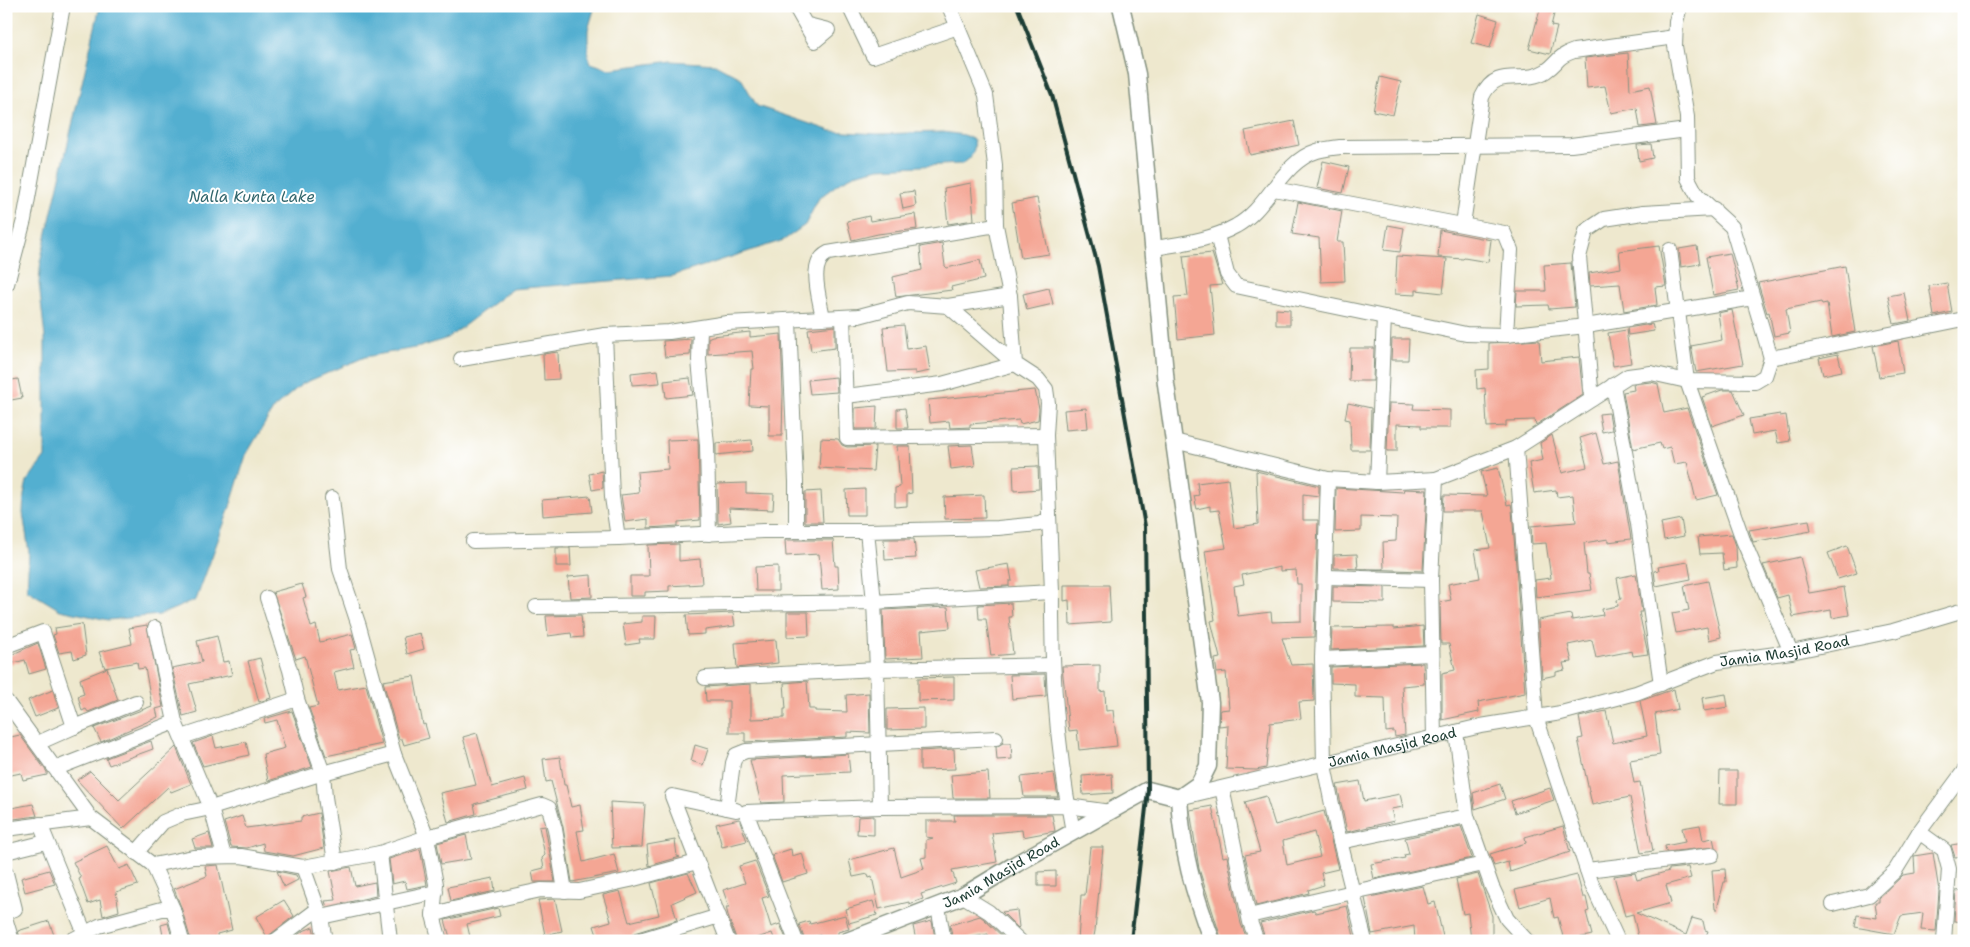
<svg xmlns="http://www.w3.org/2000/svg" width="1970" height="947" font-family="'Shantell Sans',sans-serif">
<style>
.water{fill:#52afd0;stroke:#387682}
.building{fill:#f4a694;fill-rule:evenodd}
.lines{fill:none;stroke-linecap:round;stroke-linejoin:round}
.minor-casing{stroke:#869281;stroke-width:16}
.tertiary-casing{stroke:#869281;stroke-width:19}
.minor{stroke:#fff;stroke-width:14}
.tertiary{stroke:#fff;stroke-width:16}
.rail{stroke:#1f3d34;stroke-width:4}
.labels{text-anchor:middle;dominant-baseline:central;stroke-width:4;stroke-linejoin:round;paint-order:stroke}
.street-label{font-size:14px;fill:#1f3d34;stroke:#fff}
.water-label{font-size:15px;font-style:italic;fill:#31656b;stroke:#fff}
</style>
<rect width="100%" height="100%" fill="#fff"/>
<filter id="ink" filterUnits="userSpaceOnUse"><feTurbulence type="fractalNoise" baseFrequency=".02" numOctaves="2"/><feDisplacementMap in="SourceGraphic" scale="10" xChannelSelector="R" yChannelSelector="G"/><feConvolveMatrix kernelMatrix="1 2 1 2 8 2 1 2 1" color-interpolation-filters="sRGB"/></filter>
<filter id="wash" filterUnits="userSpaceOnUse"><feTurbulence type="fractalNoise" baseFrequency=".0096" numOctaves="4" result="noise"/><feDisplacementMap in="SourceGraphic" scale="20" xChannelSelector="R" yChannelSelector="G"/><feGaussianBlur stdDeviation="1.12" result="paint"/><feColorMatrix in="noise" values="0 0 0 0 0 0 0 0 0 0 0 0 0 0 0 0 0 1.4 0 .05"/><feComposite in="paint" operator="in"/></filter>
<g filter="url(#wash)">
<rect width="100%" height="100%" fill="#eee8ce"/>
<!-- water -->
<path class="water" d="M100 6H595L588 30V54L591 63 609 69 672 61 715 64 741 78 757 106 831 131 877 134 943 132 964 135 974 140C976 151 971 160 961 164L879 168 858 173 842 181 819 198 805 225 784 240 672 276 512 289 448 338 420 347 365 357 302 384 274 408 246 455 229 510 196 600 159 615 108 620 60 610 27 590 29 552 23 513 24 495 27 481 45 457V338L39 283 41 258Z"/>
<g id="blocks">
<!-- building -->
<path class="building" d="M1541 6H1556L1551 26 1557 27 1550 54 1529 49Z
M1479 14 1498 20 1490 48 1471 43Z
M1628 53 1630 90 1650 86 1657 125 1640 127 1637 108 1611 113 1605 86 1587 88 1585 58Z
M1380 77 1401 82 1393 115 1373 111Z
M1294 121 1299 145 1250 155 1245 131Z
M1651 144 1653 158 1639 161 1637 145Z
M1323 161 1349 167 1343 193 1317 188Z
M971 183 974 220 948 224 944 188Z
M914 191 916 206 903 209 900 193Z
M1037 198 1049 254 1021 258 1012 203Z
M1298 202 1342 211 1337 242H1343L1345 281 1321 282 1319 238 1292 234Z
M915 214 917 229 878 234 852 240 847 221 869 216 870 221Z
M1388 225 1404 228 1400 252 1384 250Z
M1440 230 1491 240 1488 262 1464 258 1463 259 1438 257Z
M942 243 945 266 947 268 980 260 984 279 951 287 952 290 896 297 893 277 922 270 920 247Z
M1659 246 1666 286 1655 287 1657 305 1624 311 1620 284 1590 286 1589 273 1621 268 1619 251Z
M1697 246 1700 264 1681 267 1679 249Z
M1212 253 1222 285 1210 286 1215 335 1178 339 1174 297 1188 296 1183 256Z
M1730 253 1739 290 1713 295 1706 257Z
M1397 256 1447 259 1443 293 1416 290V295L1395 294Z
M1571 263 1575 307 1549 309 1548 305 1516 306 1517 291H1546L1544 265Z
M1845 266 1855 332 1832 337 1827 303 1822 304 1821 302 1786 309 1790 333 1774 336 1769 312 1767 313 1758 283Z
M1947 283 1952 312 1934 316 1929 286Z
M1049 288 1053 304 1027 310 1023 294Z
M1904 293 1910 321 1894 324 1888 296Z
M1276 309 1290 310V325H1276Z
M1732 310 1743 364 1696 372 1691 346 1722 340 1718 313Z
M1652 324 1654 331 1628 335 1627 328Z
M904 325 907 349 926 346 930 371 915 374V371L888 372 883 327Z
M835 326V348L811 351 808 329Z
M1626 330 1631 363 1613 366 1608 333Z
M750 332V337L781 334 783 393 782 436H769V406L749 405 751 369H754L752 351 708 354V338L712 336Z
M691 339 690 355 665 357 663 341Z
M1392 339H1409L1408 360H1391Z
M1539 340 1541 361 1579 357 1583 395 1536 425 1535 420 1506 421V426L1487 427 1485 388 1477 389 1476 370 1489 369V343Z
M1898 341 1903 373 1879 377 1873 346Z
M1350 348H1374L1373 381H1349Z
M558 352 559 379 544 380 543 354Z
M1838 354 1842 371 1823 375 1819 358Z
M658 370 660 383 632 385 631 373Z
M836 377 837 392 810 394 808 380Z
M690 378 693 395 666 398 664 381Z
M18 379 22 398 6 401V381Z
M1651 382 1658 384 1664 413 1687 408 1718 495 1696 500 1687 462 1674 464 1670 447 1662 449 1660 443 1633 449 1623 392 1634 390 1633 384Z
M1035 390 1039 409 1038 420 1020 424 1019 420 970 424V427L950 428 949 421 930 423 928 400Z
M1722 390H1733L1744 415 1712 426 1702 397Z
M1348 403 1371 408 1370 450H1351L1350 420 1345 419Z
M1389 403 1414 404 1413 409 1450 410V428H1421V425L1397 424V451H1387Z
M877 406 876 429H855V408Z
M905 408 908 428H897V409Z
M1086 408 1088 428 1066 430 1064 410Z
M1609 413 1612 430 1602 432 1599 414Z
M1780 414V416L1786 415 1790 441 1778 443 1775 431 1752 435 1749 419Z
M1596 433 1604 464 1618 461 1631 539 1608 542V539L1584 543 1587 574H1589L1592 590 1536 597 1535 580 1551 578 1546 543 1532 544 1531 526 1576 522 1573 495 1557 497 1556 490 1534 493 1529 463 1543 460 1540 443 1552 435 1562 473 1587 467 1580 438Z
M821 438 838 439 842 445 847 447 875 446 873 471 819 468Z
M698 439 700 520 678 522V526L648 528V519L625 522 621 495 639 493 637 472 668 469 667 440Z
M752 440 753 451 716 455V443Z
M972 445 975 466 951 469 948 446Z
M897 446H910L912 493 907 494V506L895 507V488L900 487Z
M1038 466 1039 489 1014 491 1013 467Z
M1498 468 1507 505 1511 504 1512 509 1525 693 1478 702 1479 712 1442 720V673L1455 670 1449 644H1441L1440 602 1451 600 1448 584 1480 578 1475 550 1490 548 1483 511H1443L1444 495 1487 496 1481 472Z
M602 471 603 488 592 490 589 474Z
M1256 471 1319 486V496L1303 494V520H1318L1314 637 1282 638 1291 665 1313 664 1314 701 1299 702 1301 719 1270 723 1266 768 1256 770 1226 769 1228 725 1219 726 1220 710 1229 709 1226 672 1217 673 1215 659 1220 658 1211 621 1215 620 1205 551 1226 548 1219 510 1210 511V506L1197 509 1194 496 1199 495 1197 483 1228 479 1234 528 1258 524ZM1280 567V571L1296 570 1297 584H1301V621L1272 622 1271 612 1238 616 1234 586 1244 584 1242 575Z
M746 483V493L774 494 773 510 729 508 731 522 718 524 717 484Z
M1336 488 1403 492 1404 489 1427 490 1423 571 1334 568V555L1357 554 1358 569H1384L1383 542 1396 541 1397 518 1361 517V531L1335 532Z
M865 489V515H847L846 490Z
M821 491 823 522H805V492Z
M984 495 985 518 945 519 944 497Z
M590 496 592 512 543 516 542 500Z
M1681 519 1684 536 1664 540 1661 523Z
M1809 520 1811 531 1753 542 1749 530Z
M1732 534 1736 546 1737 568 1724 570 1722 553 1700 554 1698 537Z
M884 539H914L916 558 885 560Z
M785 540H833L835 566H838L839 589 822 590 819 554 786 556Z
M679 544V561L700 559 702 584 669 586V591L645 592V596H630V576H649L648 545Z
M1847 546 1857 573 1838 579 1828 553Z
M556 548H570L571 566H556Z
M1800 557 1809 593 1844 587 1849 615 1832 618 1831 610 1793 617 1788 595 1777 598 1763 565Z
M1688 562 1691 579 1656 586 1654 571 1659 570 1658 567Z
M1009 564 1012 581H1009V586L979 587 975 570Z
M778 566V591H756L755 567Z
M1636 574 1642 612H1639L1648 654 1633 656 1632 651 1596 658 1592 640 1568 645 1572 662 1563 663 1565 670 1556 672V675L1542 678 1538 620 1571 614 1572 620 1603 615 1602 609 1618 606 1617 600 1621 599 1617 578Z
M591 575 592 597 570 598 568 577Z
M1708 581 1721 637 1709 640 1707 627 1676 633 1672 613 1689 610 1684 586Z
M302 584 306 597 303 598 311 627 316 625 320 642 352 634 356 649 350 650 354 667 334 672 338 690 366 685 382 744 326 756 309 708 318 706 305 656 296 659 273 592Z
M1064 585H1109L1111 622 1070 625 1069 600 1064 601Z
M1333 586 1385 587V603L1333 602Z
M1011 603 1012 617H1009L1013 654 991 656 986 619H979L978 605Z
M948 607 950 628 921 631 923 657 885 659 883 610Z
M787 612H808L809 636 787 637Z
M733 613 735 626 705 630V634L688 635 686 615Z
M581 615 583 637 572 638 571 633 548 636 546 616Z
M642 616H656L655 639H639L640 643 626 645 623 624 642 622Z
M82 624 86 655 74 659 72 651 59 653 53 635 56 634 55 628Z
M147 625 163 707 156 709 158 717 101 742 94 728 152 706 145 668 138 669 137 662 105 668 99 652 132 644 129 628Z
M1423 626 1424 646 1331 650 1332 628 1394 627V629Z
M420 633 424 649 407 654 403 637Z
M217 636 223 662 229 661 232 675 189 684 197 712 183 716 172 668 202 662 197 641Z
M776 640 778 663 737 668 735 643Z
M38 643 46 669 29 674 25 660 6 665V657Z
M260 658 271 698 259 702 248 661Z
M1423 663 1424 684 1402 686 1405 735 1395 737 1394 731 1386 732 1385 698 1355 697V684L1331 683V667Z
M1100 665V692L1105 691 1106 711 1113 710 1117 746 1079 750 1077 730 1069 731 1062 666Z
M107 668 118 700 88 712 86 709 82 711 78 696 84 694 80 679Z
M1045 674 1046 696 1012 699 1010 675Z
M414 676 423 725 425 724 429 738 404 745 402 739H399L383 681Z
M954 677V700L918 701V678Z
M807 681 809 709H815V711L847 712 846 695 869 693 870 733 847 732V737L745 742V733H729V701H706L705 687 751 684V719L784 718V709H786L784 683Z
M1674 689 1678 709 1655 714 1660 755 1630 760 1634 783 1640 782 1653 851 1641 853 1630 797 1592 805 1578 739 1583 738 1579 717 1606 711 1613 743 1647 736 1640 701Z
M53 690 58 708 35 717 28 700Z
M1726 694 1728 707 1704 711 1702 698Z
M924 708V729L887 730V709Z
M292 711 312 767 268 781 263 754 285 748 277 720 265 723 264 719Z
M477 733 492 787 525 778 528 790 474 804 476 814 448 822 440 793 476 785 463 737Z
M20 735 47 772V775L23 780 21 773 6 776V738Z
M213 736 216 748 246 742 249 755 203 766 193 743Z
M151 741 153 749 109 765 106 758Z
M1003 743H1011L1012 759 997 760 996 747Z
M695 745 708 749 703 765 691 761Z
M176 747 191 784 171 792 168 787 123 829 77 780 90 771 119 800Z
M954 749 955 769 920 770V751Z
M848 754 850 772 783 775 784 802 761 803 750 760Z
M560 757 564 785H566L571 807 580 805 584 830 577 831 583 862 614 854 619 873 572 882 563 827 551 781 546 782 543 759Z
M1720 771H1737V804H1719Z
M988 772 990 798H953L951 775Z
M1054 773 1058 797H1024L1021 777Z
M1112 774 1113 793 1083 795 1082 776Z
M1360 781 1364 801 1400 794 1403 807 1391 809 1394 821 1347 832 1337 785Z
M1500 784 1505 799 1475 809 1473 793Z
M1550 788 1554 800 1515 813 1511 801Z
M1266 796 1275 825 1324 811 1338 869 1321 873 1324 885 1308 890 1309 893 1256 906 1245 855 1260 852 1245 802ZM1314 832 1320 857 1287 865 1283 841Z
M610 802 645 804 642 847 612 848Z
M33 804 37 816 6 820V809Z
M1212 806 1223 857 1227 856 1241 924 1248 941H1222L1199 869 1190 810Z
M319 813 324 848 293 856 264 851 263 843 247 848 231 847 224 822 242 816 246 828 301 821V817Z
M954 815H1052L1055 831 1023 837 1022 830 992 833 997 862 952 870 956 883 921 894 923 899 909 904V902L879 909 872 877 869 878 868 874 853 877 849 860 894 848 901 877 924 869 921 858 926 857V840L933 838 926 837V821H955Z
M874 816V835L857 834 858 817Z
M739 819 747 841 722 847 716 824Z
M1700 825 1703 840 1713 838 1715 847 1666 852 1665 846 1685 842 1682 828Z
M545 826 555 882H534L532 871 544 868 542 858 545 855 539 827Z
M1461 826 1472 858 1374 879 1371 864 1405 858 1404 855 1409 854 1405 838Z
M1563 826 1570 852 1510 872 1508 862 1494 866 1490 854 1526 843 1525 837Z
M209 833 213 848H195L192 839Z
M466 835 471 859 441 864 437 843Z
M675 840 677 856 680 857 649 866 647 845Z
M1964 843V856L1955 857 1951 845Z
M107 846 119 869 129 865 138 885 116 892 119 911 103 916 100 900 88 904 79 879 81 878 73 862Z
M1090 847H1103L1095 931 1093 941H1078L1081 895H1085Z
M420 849 427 885 407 889 405 881 392 884 389 859Z
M791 849 792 856 802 853 808 874 782 882 772 855Z
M1933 853 1939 891 1936 931 1921 930 1923 913 1901 916 1894 934 1855 927 1857 915 1877 918 1875 902H1879V898L1903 875 1915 873 1914 856Z
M755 861 769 896 762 898 771 927 780 924 787 941H775L772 933 748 941H737L729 919 726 907H729L723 890 745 883 739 866Z
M218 865 232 930 217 934 218 941H191L181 907 174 889 207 876 205 866Z
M351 867 355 886 375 882 376 896 327 907 325 901 336 900 330 871Z
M1688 867 1691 878 1666 885 1671 903 1636 913 1686 935 1692 918 1703 921 1705 930 1708 931 1704 941H1639L1633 914 1625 916 1614 876 1635 873 1637 880 1669 871V869Z
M1725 869 1726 882H1724L1717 909H1715L1712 870Z
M49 870 55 884 25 892 21 878Z
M277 871 296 875 298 880 284 887Z
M1056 871V886H1038V872Z
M688 873 697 892 672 903 677 920 634 933 628 941H599L594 926 611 921 603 895 620 891 629 922 659 915 651 883Z
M1478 874 1492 916V941H1471L1468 913 1463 914 1456 879Z
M1577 875 1583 897H1586L1589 911 1586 912 1592 935 1564 941 1558 917 1554 918 1550 898 1520 907 1515 890Z
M493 878 495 891 451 901 448 887Z
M1423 886 1428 904 1435 902 1444 941H1415L1414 926 1372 934 1365 898Z
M1964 890V922L1954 921 1956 891Z
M555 899 562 931 545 935 538 900Z
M284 900 294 916 267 937 256 917Z
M873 901 877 915 849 923 846 909Z
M1347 906 1355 941H1266L1260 923 1314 910 1316 913Z
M498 908 500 916 467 924 471 941H451L445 920Z
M1017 910 1019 927 1018 928 1002 912Z
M845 915 849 929 838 932V936L822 940 820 935 805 941 799 924 809 921 810 924Z
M980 916 984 919 1007 941H989L988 934 953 941 950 925Z
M49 921 56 941H21L18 931Z
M932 921 935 938 916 941 913 926Z
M168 923 173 941H164L161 925Z
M313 927 316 941H290L303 931Z"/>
</g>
</g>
<g filter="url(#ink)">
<use href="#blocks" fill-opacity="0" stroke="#869281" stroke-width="1"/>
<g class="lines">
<defs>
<g id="minor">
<path d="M795 6 815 41 828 30 808 25"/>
<path d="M849 6 873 56 958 27"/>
<path d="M949 6 986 95 995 165 996 225 1010 296 1015 364 1038 379 1046 389 1048 403 1046 435 1052 592"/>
<path d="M1680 6 1676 22 1675 46 1687 117 1688 178 1697 195 1732 227 1771 358"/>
<path d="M1274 189 1504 233 1511 250 1506 335"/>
<path d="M1463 224 1482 97C1497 64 1522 86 1546 71 1559 62 1556 57 1574 51L1675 37"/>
<path d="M1217 235 1227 274 1236 286 1466 334 1506 335 1586 326 1753 298"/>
<path d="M1155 248C1183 243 1211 240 1236 226 1268 209 1281 162 1317 151 1324 149 1333 148 1340 147L1571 145 1687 130"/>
<path d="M1670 250 1687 381 1743 540 1791 652"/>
<path d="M7 284 24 220 63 6"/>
<path d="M948 306 1015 364"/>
<path d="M843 317 847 438 1046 435"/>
<path d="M823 318C820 299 807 263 828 253L996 225"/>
<path d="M789 321 796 482V531"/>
<path d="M700 329 699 360 707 445 709 534"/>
<path d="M605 335 612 497 618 538 763 531H867"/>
<path d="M461 359 605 335 669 332 727 323 859 316 908 303 948 306 1010 296"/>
<path d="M1613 385 1638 524 1661 684"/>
<path d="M846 396 942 384 1015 364"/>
<path d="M1592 399 1579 257 1586 231 1604 219 1643 213 1714 209"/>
<path d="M1174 441 1328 479 1377 482 1436 479"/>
<path d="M1516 448 1628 376 1651 373 1687 381 1755 382 1765 376 1771 358 1964 319"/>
<path d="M1328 479 1322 659 1324 765 1337 829 1365 941"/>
<path d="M1377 482 1384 317"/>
<path d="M332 498 340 569 359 626 394 754 427 837 542 805 549 808 555 829 565 891"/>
<path d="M1049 520 1039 524 998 528 867 531 874 602 1052 592C1051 674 1057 751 1073 832"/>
<path d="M473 541 618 538"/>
<path d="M1327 577 1431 580"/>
<path d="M267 598 290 670 297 699 323 773 325 797 335 862"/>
<path d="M536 607 874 602 877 669 705 678"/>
<path d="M6 646 43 632 74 727 38 743"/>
<path d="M1322 659 1432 654"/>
<path d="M1052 665 877 669 880 807 1068 806 1110 812"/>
<path d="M6 701 91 818 6 829"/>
<path d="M74 727 136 702"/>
<path d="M1456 732 1467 816 1492 887 1507 919 1527 941"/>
<path d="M182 737 297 699"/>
<path d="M1434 738 1431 580 1436 479 1516 448 1536 717 1591 882 1618 941"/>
<path d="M57 768 175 722"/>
<path d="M1222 788 1250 922 1257 941"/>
<path id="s1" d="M1183 797 1481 726 1561 713 1636 693 1717 662 1791 652 1893 631 1964 610"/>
<path d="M727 808 733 763 736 755 746 751 996 738"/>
<path d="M91 818 153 865 173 909 182 941"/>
<path d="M40 824 85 934"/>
<path d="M1919 832 1944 850 1949 869 1944 941"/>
<path d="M1340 842 1467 816"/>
<path d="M6 852 46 842"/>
<path d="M136 853 163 822 182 814 211 808 175 722 155 628"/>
<path d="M380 853 390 941"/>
<path d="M224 856 211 808 323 773 394 754"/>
<path d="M153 865 193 857 241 856 303 867 380 853 427 837 436 884 433 915 440 941"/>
<path d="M303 867 321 917 325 941"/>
<path d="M1587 870 1712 855"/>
<path d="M6 873 15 909 6 912"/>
<path d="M963 896 989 912 1020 941"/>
<path d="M1833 904 1869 895 1895 871 1919 832 1964 771"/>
<path d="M938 907 944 941"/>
<path d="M433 915 453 909 541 890 579 891 630 880 697 862"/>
<path d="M1249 916 1353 892 1484 864"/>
<path d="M321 917 436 892"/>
<path d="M6 921 12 941"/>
<path d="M70 941 99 926 162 909H173"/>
<path d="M275 941 318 909"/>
<path d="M637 941 719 916"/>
<path d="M728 941 672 796 736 810"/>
<path d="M796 941 746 812 880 807"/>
</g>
<g id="tertiary">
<path d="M1121 6 1137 74 1166 384 1210 702 1208 766 1199 784 1179 798C1182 852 1193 891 1212 941"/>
<path id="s2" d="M847 941 963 896 1016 864 1148 790 1179 798"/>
</g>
</defs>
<!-- minor casing -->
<use href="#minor" class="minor-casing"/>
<!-- tertiary casing -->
<use href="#tertiary" class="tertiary-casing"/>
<!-- minor -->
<use href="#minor" class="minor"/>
<!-- tertiary -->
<use href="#tertiary" class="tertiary"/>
<!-- rail -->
<path class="rail" d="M1017 6 1052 95 1098 266 1145 526 1148 790 1131 941"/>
</g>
</g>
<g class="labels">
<!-- street labels -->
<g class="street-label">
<text stroke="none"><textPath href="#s1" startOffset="620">Jamia Masjid Road</textPath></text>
<text stroke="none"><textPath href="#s1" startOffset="215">Jamia Masjid Road</textPath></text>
<text stroke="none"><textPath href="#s2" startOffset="169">Jamia Masjid Road</textPath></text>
</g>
<!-- water labels -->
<g class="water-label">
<text x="252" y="197">Nalla Kunta Lake</text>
</g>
</g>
<!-- margin -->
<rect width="1970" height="947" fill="none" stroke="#fff" stroke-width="25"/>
</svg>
